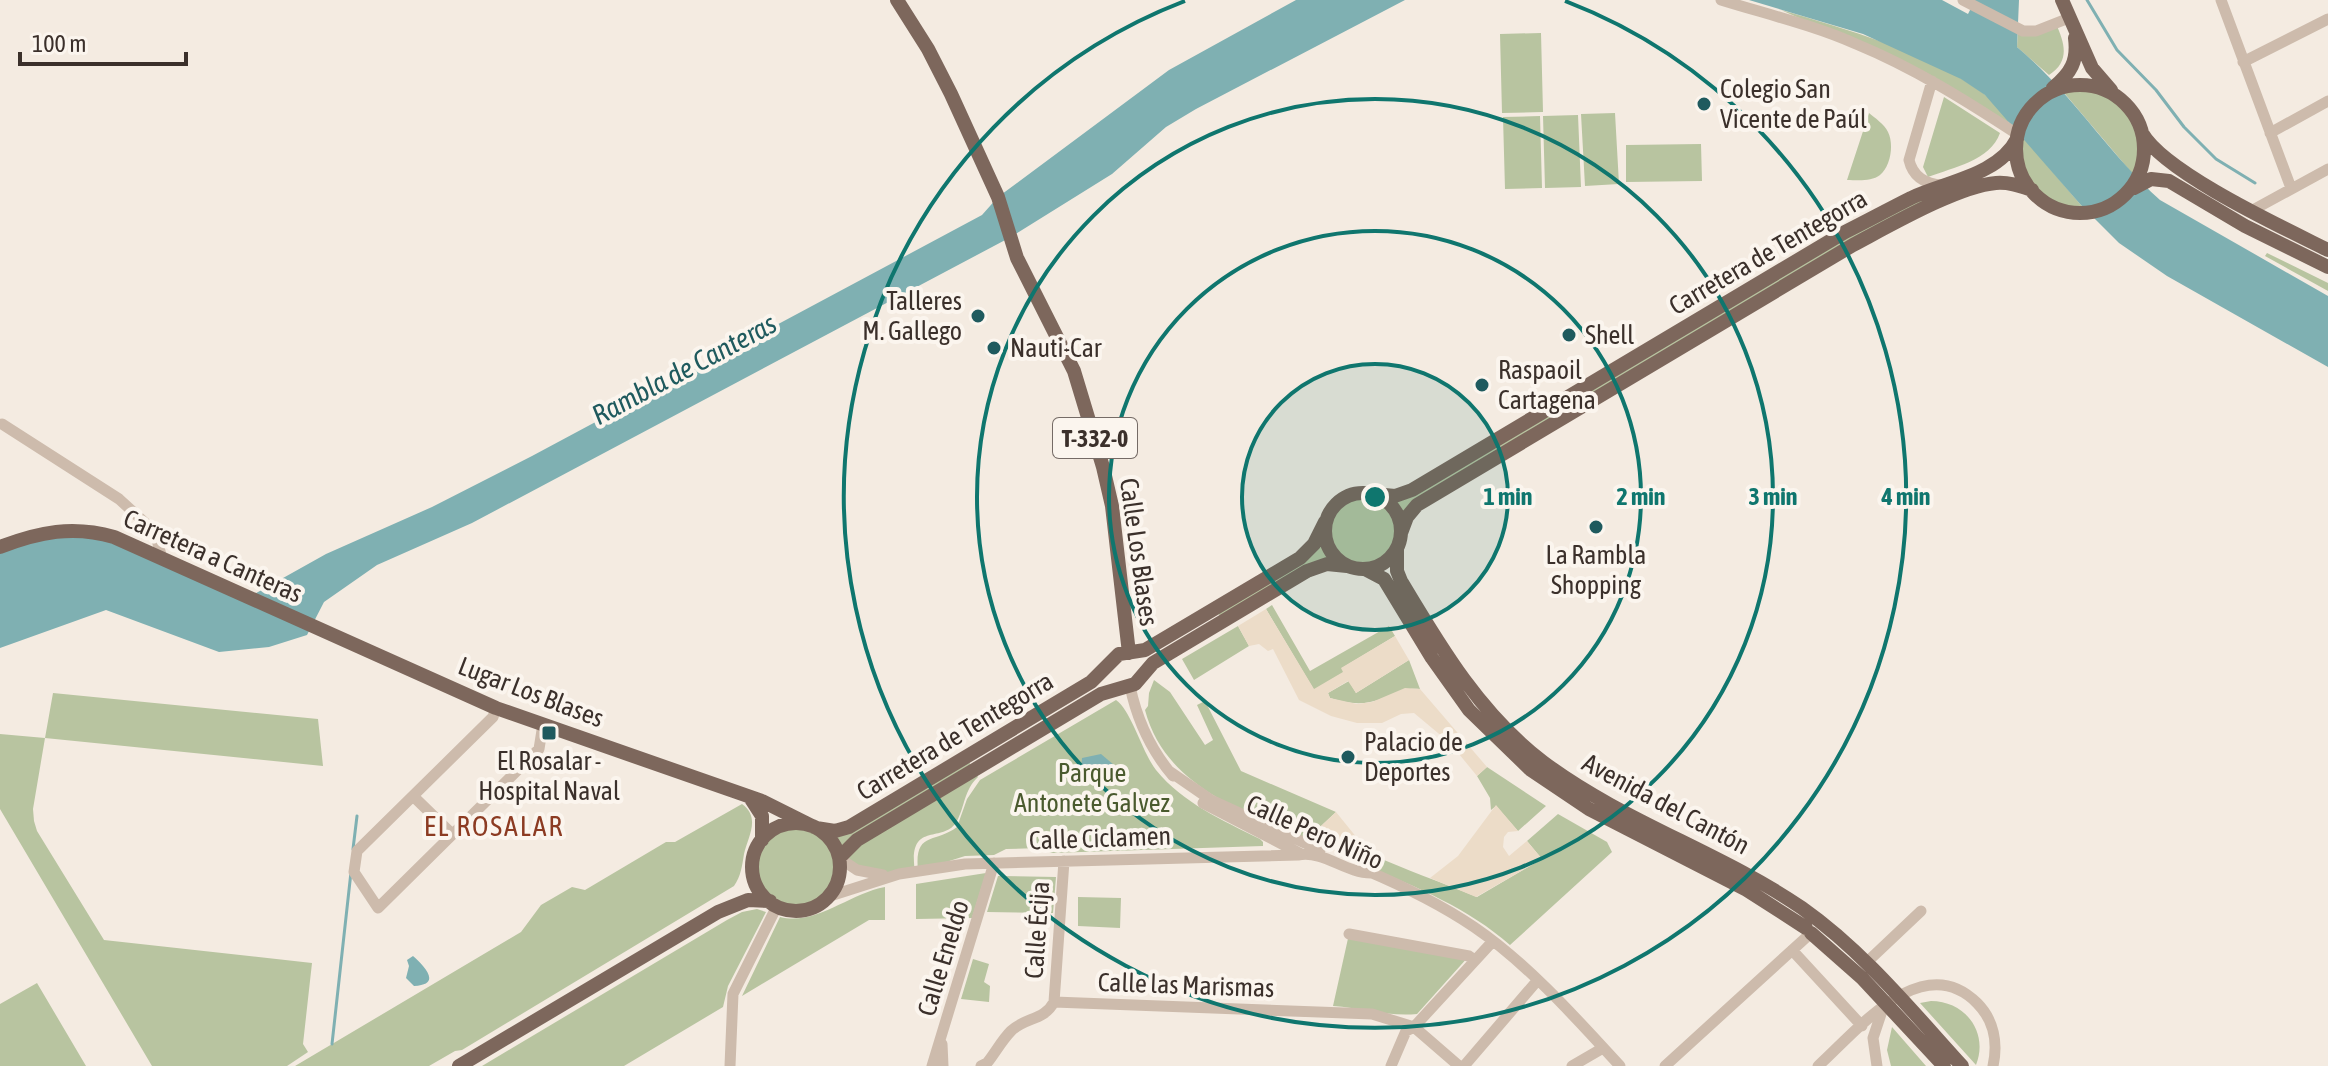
<svg xmlns="http://www.w3.org/2000/svg" width="2328" height="1066" font-family="'Asap Condensed',sans-serif">
<style>
.green{fill:#b8c4a0}
.plaza{fill:#ecdcc8}
.water{fill:#7fb0b2}
.lines{fill:none;stroke-linecap:round;stroke-linejoin:round}
.stream{stroke:#7fb0b2;stroke-width:3}
.minor{stroke:#cdbbac;stroke-width:11}
.major{stroke:#7d675c;stroke-width:14}
.ring{fill:none;stroke:#0f766e;stroke-width:4}
.poi-dot{fill:#1f5a5e;stroke:#fbf5ee;stroke-width:3}
.labels{text-anchor:middle;dominant-baseline:central;stroke-width:8;stroke-linejoin:round;paint-order:stroke}
.shield{fill:#fbf5ee;stroke:#756b66;stroke-width:2}
.shield-label{font-size:24px;font-weight:bold;fill:#3b302b}
.poi-label{font-size:26px;fill:#3b302b;stroke:#fbf5ee;text-anchor:start}
.street-label{font-size:26px;fill:#3b302b;stroke:#fbf5ee}
.park-label{font-size:26px;fill:#4a5a2e;stroke:#fbf5ee}
.water-label{font-size:28px;font-style:italic;fill:#1f5a5e;stroke:#fbf5ee}
.neighbourhood-label{font-size:28px;letter-spacing:2px;fill:#8c3b22;stroke:#fbf5ee}
.centre{fill:#0f766e;stroke:#fbf5ee;stroke-width:4}
.ring-label{font-size:24px;text-anchor:middle;font-weight:bold;fill:#0f766e;stroke:#fbf5ee;stroke-width:8;stroke-linejoin:round;paint-order:stroke}
</style>
<rect width="100%" height="100%" fill="#f4ebe1"/>
<!-- green -->
<path class="green" d="M1781 10C1846 29 1928 52 1983 93 1993 101 2001 111 2009 120L2006 127 1902 64Z
M2056 24C2065 44 2070 61 2049 75L2017 47 2018 30Z
M1541 33 1543 112 1502 113 1500 34Z
M2081 85C2129 88 2157 136 2137 179L2060 88Z
M1944 97 2000 133C1990 161 1954 167 1928 177L1923 167Z
M1615 113 1619 184 1585 186 1581 114Z
M1869 113C1875 118 1884 124 1888 132 1894 144 1891 166 1880 175 1871 182 1857 180 1847 180Z
M1578 115 1581 187 1545 188 1543 116Z
M1540 116 1542 188 1505 189 1503 117Z
M2018 131 2080 204 2089 213C2039 214 2011 179 2018 131Z
M1701 144 1702 181 1626 182V145Z
M1943 185 1920 211 1417 505 1395 552 1382 564 1365 569 1336 564 1223 621 1215 608 1300 558 1322 530 1332 508 1343 498 1362 492 1389 497 1845 232Z
M2267 253 2328 283V291L2265 256Z
M1272 605 1310 671 1389 626 1395 636 1342 668 1344 672 1314 690 1266 609Z
M1238 626 1249 646 1194 680 1182 659Z
M1409 660 1420 689C1398 687 1390 699 1370 702 1356 705 1343 702 1330 698L1328 693 1349 681 1356 693Z
M1154 680 1170 692 1205 745 1213 740 1197 705 1205 701 1241 771 1336 812 1307 839C1242 811 1165 786 1145 710L1148 706 1149 693Z
M53 693 318 719 323 766 45 738 33 809 34 821 37 831 104 940 312 963 303 1044 308 1052 287 1066H152L0 809V734L45 738Z
M1116 700C1131 710 1142 752 1156 770 1183 803 1222 820 1260 839L1263 842V846L1051 853 1041 848 1006 849 994 855 965 856 918 871C914 831 934 844 957 827L967 799 980 780Z
M966 757 978 777C964 790 965 806 957 821 944 845 907 819 915 872L882 875 839 860C841 877 835 893 820 903 775 932 727 867 769 833 775 828 783 824 792 824 805 823 821 829 835 831Z
M1487 767 1546 806 1518 831 1496 806 1491 810 1490 798 1477 776Z
M742 804C761 818 748 836 744 854 742 866 741 876 734 886L462 1050 455 1051 429 1066H295L521 932 541 905 572 887 585 890 666 842H675Z
M1558 814 1607 842 1612 852 1510 945C1468 908 1418 888 1367 866L1370 854C1406 870 1441 882 1477 897L1542 859 1527 841Z
M986 873 972 918 916 919V884Z
M998 876 1056 877 1053 913 987 912Z
M885 887V920H869L742 996 780 917C816 926 848 894 885 887Z
M1078 897 1121 898 1120 928 1078 926Z
M757 909 766 912 728 986 723 1007 624 1066H482L727 920 742 912Z
M1349 934 1469 956 1417 1014C1390 1017 1361 1008 1333 1006Z
M973 959 989 964 984 982 990 986 989 1002 961 999Z
M37 983 86 1066H0V1004Z
M1931 1001C1965 1001 1989 1032 1976 1065L1920 1003Z
M1892 1027 1926 1066H1891L1887 1050Z"/>
<!-- plaza -->
<path class="plaza" d="M1266 609 1314 689 1343 672 1341 668 1395 636 1409 660 1356 693 1348 681 1328 693 1330 698 1357 704 1372 702 1405 688 1420 689 1487 767 1477 776 1450 743 1414 713 1401 714 1382 723H1357L1331 716 1299 700 1273 649 1268 651 1259 644 1249 646 1238 626Z
M1496 805 1518 831 1508 832 1504 837 1503 847 1509 856 1527 841 1542 859 1476 897 1430 878 1458 856Z
M1336 812 1370 854 1367 866 1307 839Z"/>
<!-- water -->
<path class="water" d="M1296 0H1405L1196 109 1166 127 1112 174 1009 238 472 523 377 565 324 602 307 635 269 647 219 652 106 610 0 648V547L86 531 249 597 326 554 432 507 532 456 982 215 998 197 1169 70Z
M1749 0H1942L1968 14 1975 0H2019L2017 47C2071 92 2108 153 2160 200L2328 296V367L2167 276 2119 243 2080 204 1985 95 1961 79 1863 34Z
M1101 754 1114 765 1112 772 1081 771 1082 758Z
M413 956C422 964 444 985 414 986L406 978 409 966 407 960Z"/>
<g class="lines">
<!-- stream -->
<path class="stream" d="M2087 0 2117 50 2156 90 2184 127 2216 159 2255 183
M353 849 357 816
M332 1044 351 872"/>
<!-- minor -->
<path class="minor" d="M1721 0C1766 14 1813 25 1856 44 1914 68 1965 100 2017 134
M1963 0 2023 31H2036L2069 18
M2221 0 2291 188
M2243 62 2328 19
M1932 81 1909 160C1913 177 1925 184 1942 185
M2270 133 2328 101
M2251 211 2328 169
M2 424 119 499 155 532 162 559
M1130 686C1137 720 1150 749 1173 776
M496 708 493 717 357 851 354 872 378 908 539 749 543 724
M1169 771 1211 800 1320 850
M413 796 452 834
M1203 803 1301 854
M839 858 857 870 883 875
M1365 870C1403 886 1440 904 1474 927 1527 963 1577 1019 1620 1066
M827 897 899 874 965 864 1298 855C1324 850 1345 873 1371 873
M1349 934 1469 956 1475 960
M1792 950 1862 1026
M1866 963 1921 911
M1054 1002 1372 1014 1414 1027 1459 1066
M942 1044 943 1066
M730 1066 733 994 777 906
M932 1066 994 863
M981 1066 987 1063C995 1053 1002 1040 1011 1031 1025 1017 1044 1021 1054 1002L1064 861
M1391 1066 1406 1031 1414 1027 1493 941
M1464 1066 1537 981
M1572 1066 1603 1048
M1665 1066 1811 933 1807 929
M1818 1066C1857 1031 1922 948 1977 1003 1994 1020 1998 1043 1993 1066
M1877 1066 1873 1038 1882 1011"/>
<!-- major -->
<path class="major" d="M897 0 928 49 951 94 998 197 1017 258 1074 371 1103 467 1112 506 1129 653
M2062 0 2092 68 2111 90
M2016 149a64 64 0 1 1 128 0a64 64 0 1 1-128 0Z
M2053 88C2071 73 2078 61 2075 38
M2142 133C2165 173 2284 228 2328 250
M2134 188 2151 179 2169 181 2245 226 2328 267
M1325 531a38 38 0 1 1 76 0a38 38 0 1 1-76 0Z
M1374 494 1395 496 1412 490 1845 232C1867 221 1889 209 1911 198 1945 182 1999 175 2017 139
M1401 533 1407 517 1417 505 1853 245C1889 226 1958 186 1996 183 2009 182 2020 186 2032 190
M0 547C39 532 73 525 114 537L496 708 762 801 814 827
M1397 549V571L1401 581C1441 648 1480 714 1543 762 1623 822 1720 852 1802 908 1863 951 1912 1011 1962 1066
M1365 569 1384 579 1432 658 1469 710 1531 770 1589 809 1747 890 1806 928
M751 799 762 816V840
M752 867a44 44 0 1 1 88 0a44 44 0 1 1-88 0Z
M816 828 835 831 849 827 1091 682 1119 654 1145 650 1300 558 1314 544 1325 522
M839 858 857 840 1101 694 1135 684 1153 663 1307 571 1327 564 1347 566
M1811 933 1862 978 1944 1066
M459 1066 718 912 748 900 770 901"/>
</g>
<!-- distance rings -->
<circle cx="1375" cy="497" r="133" fill="#0f766e" fill-opacity=".12"/>
<g class="ring">
<circle cx="1375" cy="497" r="133"/>
<circle cx="1375" cy="497" r="266"/>
<circle cx="1375" cy="497" r="398"/>
<path d="M1565 1A531 531 0 1 1 1185 1"/>
</g>
<!-- markers -->
<g class="poi-dot">
<circle cx="1704" cy="104" r="8"/>
<circle cx="978" cy="316" r="8"/>
<circle cx="1569" cy="335" r="8"/>
<circle cx="994" cy="348" r="8"/>
<circle cx="1482" cy="385" r="8"/>
<circle cx="1596" cy="527" r="8"/>
<rect x="541" y="725" width="16" height="16" rx="4"/>
<circle cx="1348" cy="757" r="8"/>
</g>
<g class="labels">
<!-- shield labels -->
<rect class="shield" x="1053" y="418" width="84" height="40" rx="6"/>
<g class="shield-label">
<text x="1095" y="438">T-332-0</text>
</g>
<!-- poi labels -->
<g class="poi-label">
<text x="1720" y="89">Colegio San<tspan x="1720" dy="30">Vicente de Paúl</tspan></text>
<text x="962" y="301" text-anchor="end">Talleres<tspan x="962" dy="30">M. Gallego</tspan></text>
<text x="1585" y="335">Shell</text>
<text x="1010" y="348">Nauti-Car</text>
<text x="1498" y="370">Raspaoil<tspan x="1498" dy="30">Cartagena</tspan></text>
<text x="1596" y="555" text-anchor="middle">La Rambla<tspan x="1596" dy="30">Shopping</tspan></text>
<text x="1364" y="742">Palacio de<tspan x="1364" dy="30">Deportes</tspan></text>
<text x="549" y="761" text-anchor="middle">El Rosalar -<tspan x="549" dy="30">Hospital Naval</tspan></text>
</g>
<!-- street labels -->
<g class="street-label">
<text transform="translate(1768 252) rotate(-30)">Carretera de Tentegorra</text>
<text transform="translate(1139 552) rotate(82)">Calle Los Blases</text>
<text transform="translate(213 556) rotate(24)">Carretera a Canteras</text>
<text transform="translate(531 692) rotate(21)">Lugar Los Blases</text>
<text transform="translate(955 736) rotate(-31)">Carretera de Tentegorra</text>
<text transform="translate(1666 804) rotate(28)">Avenida del Cantón</text>
<text transform="translate(1315 832) rotate(24)">Calle Pero Niño</text>
<text transform="translate(1100 838) rotate(-2)">Calle Ciclamen</text>
<text transform="translate(1037 930) rotate(-86)">Calle Écija</text>
<text transform="translate(943 958) rotate(-73)">Calle Eneldo</text>
<text transform="translate(1186 985) rotate(2)">Calle las Marismas</text>
</g>
<!-- park labels -->
<g class="park-label">
<text x="1092" y="773">Parque<tspan x="1092" dy="30">Antonete Galvez</tspan></text>
</g>
<!-- water labels -->
<g class="water-label">
<text transform="translate(684 369) rotate(-28)">Rambla de Canteras</text>
</g>
<!-- neighbourhood labels -->
<g class="neighbourhood-label">
<text x="494" y="826">EL ROSALAR</text>
</g>
</g>
<circle cx="1375" cy="497" r="12" class="centre"/>
<g class="ring-label">
<text x="1508" y="505">1 min</text>
<text x="1641" y="505">2 min</text>
<text x="1773" y="505">3 min</text>
<text x="1906" y="505">4 min</text>
</g>
<!-- scale -->
<path d="M20 52v12h166v-12" fill="none" stroke="#3b302b" stroke-width="4"/>
<text x="32" y="52" font-size="24" fill="#3b302b" stroke="#fbf5ee" stroke-width="6" paint-order="stroke">100 m</text>
</svg>
